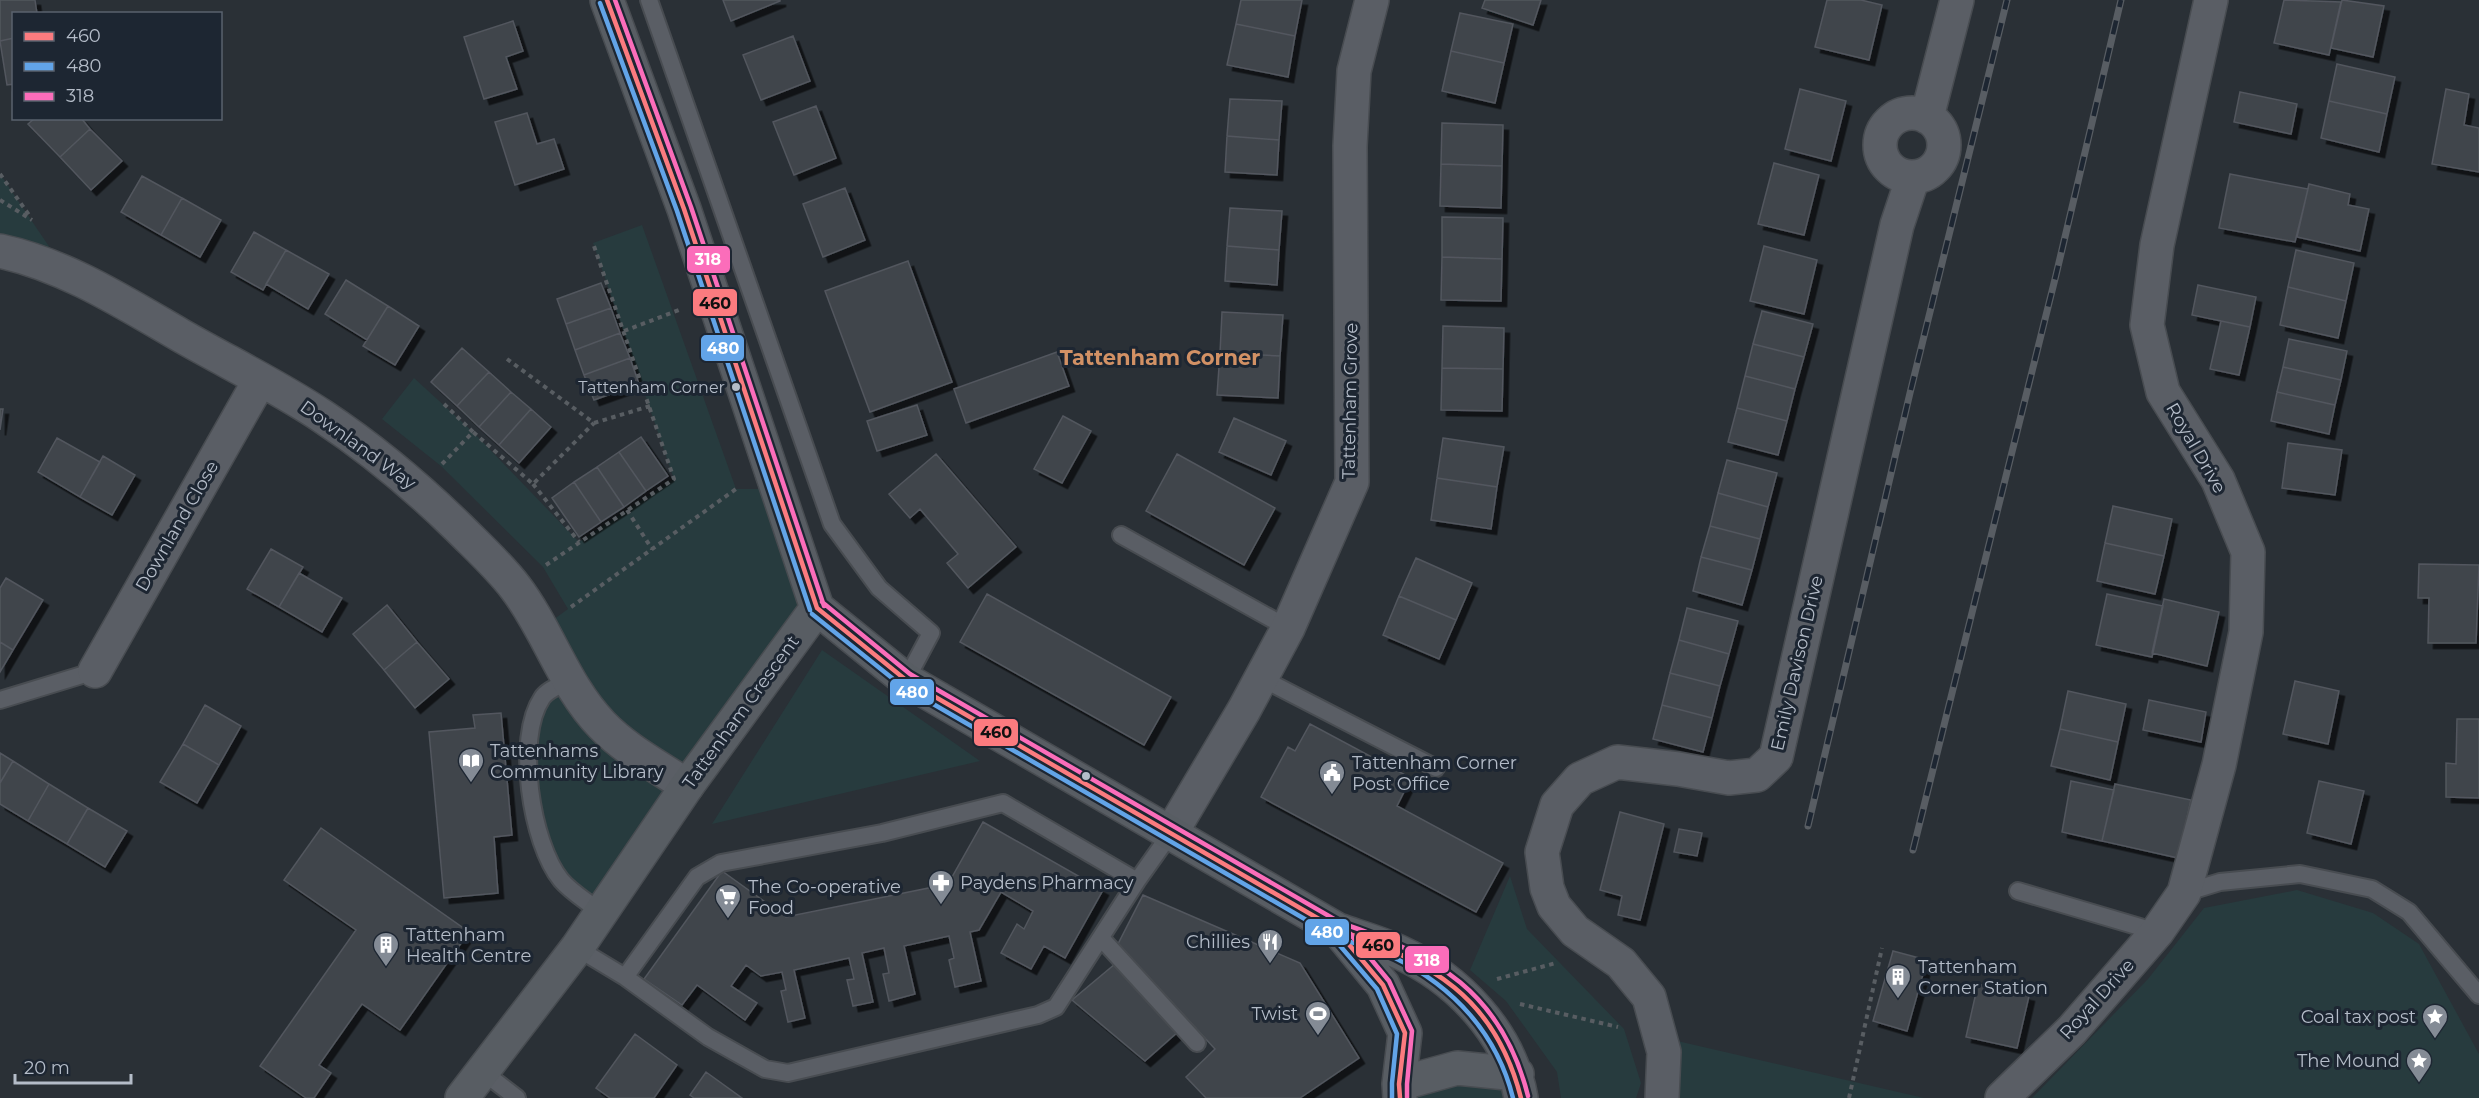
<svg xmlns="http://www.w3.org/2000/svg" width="2479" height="1098" font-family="Montserrat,sans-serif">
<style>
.green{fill:#273b3e}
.building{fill:#41454b;stroke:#52575e;stroke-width:1.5;filter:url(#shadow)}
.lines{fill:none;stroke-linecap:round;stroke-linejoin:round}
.lane-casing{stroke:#484c51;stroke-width:20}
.street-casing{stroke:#484c51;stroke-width:36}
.secondary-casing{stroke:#484c51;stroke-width:36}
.path{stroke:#585d62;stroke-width:4;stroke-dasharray:4.5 4.5;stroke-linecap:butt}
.lane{stroke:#5a5e65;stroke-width:16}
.street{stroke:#5a5e65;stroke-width:33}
.secondary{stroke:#585d63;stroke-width:33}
.rail-casing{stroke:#585d63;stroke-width:7}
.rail{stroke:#1d2632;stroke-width:4.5;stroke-dasharray:14;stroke-linecap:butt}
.bus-1-casing{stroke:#1d2632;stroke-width:9}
.bus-2-casing{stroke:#1d2632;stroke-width:9}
.bus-3-casing{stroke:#1d2632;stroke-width:9}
.bus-1{stroke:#fb7b7f;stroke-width:4.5}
.bus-2{stroke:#62a4e8;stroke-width:4.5}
.bus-3{stroke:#fb6dba;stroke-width:4.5}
.bus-dot{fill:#b4bcc8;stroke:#1d2632;stroke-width:2}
.labels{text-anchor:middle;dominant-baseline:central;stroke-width:6;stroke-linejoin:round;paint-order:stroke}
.bus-label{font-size:16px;fill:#b4bcc8;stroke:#1d2632;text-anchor:end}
.street-label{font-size:18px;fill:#b4bcc8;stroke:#1d2632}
.poi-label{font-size:18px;fill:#b4bcc8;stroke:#1d2632;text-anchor:start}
.quarter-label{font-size:21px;font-weight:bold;fill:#d29165;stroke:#1d2632}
.line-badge{stroke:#1d2632;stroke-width:2}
.badge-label{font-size:16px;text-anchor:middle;font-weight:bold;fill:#fff}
.pale-badge-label{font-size:16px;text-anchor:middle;font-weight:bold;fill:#111}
</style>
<defs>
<filter id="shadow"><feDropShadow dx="5.5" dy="5.5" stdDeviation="0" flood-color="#0009"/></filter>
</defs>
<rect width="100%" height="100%" fill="#2a3036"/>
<!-- green -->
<path class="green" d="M0 174 67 273 0 251Z
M642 225 736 489H777L817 608 600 912 561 880 538 830 531 722 569 680 542 628 568 609 543 567 441 466 382 419 414 378 473 432 579 542 674 479 593 243Z
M822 650 980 761 712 824Z
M1510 876 1527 929 1624 1029 1641 1083 1636 1098H1561L1557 1072 1506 1001 1470 970Z
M2297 890 2373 913 2419 944 2479 1054V1098H2032L2148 979 2204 908Z
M1660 1037 1924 1098H1662Z
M1457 1068 1521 1098H1400Z"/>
<!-- building -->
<path class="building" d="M0 0H35L37 14H14V38L0 41Z
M723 0H780V1L731 21Z
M1241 0H1302L1295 36 1236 24Z
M1485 0H1541L1533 25 1482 8Z
M1827 0H1861L1882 5 1869 60 1815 47Z
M2284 0 2341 2 2329 55 2274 43Z
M2342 0 2384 6 2373 57 2331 48Z
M1460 13 1513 24 1504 63 1451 51Z
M513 21 523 51 506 57 517 89 484 99 464 37Z
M1236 24 1295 36 1288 77 1227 65Z
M793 36 810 81 761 100 743 55Z
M14 38V84L7 85 0 41Z
M1451 51 1504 63 1495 103 1442 91Z
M2337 64 2395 77 2387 114 2329 101Z
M1800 89 1846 101 1831 161 1785 149Z
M2446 89 2469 94 2464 125 2479 128V172L2432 164Z
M2240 92 2297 104 2291 134 2234 122Z
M1230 99 1282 101 1279 140 1227 136Z
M2329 101 2387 114 2379 152 2321 138Z
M816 106 836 158 794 175 773 122Z
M527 113 537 144 554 139 564 169 515 185 495 122Z
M35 118H81L90 129 60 157 28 124Z
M1442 123 1503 125 1502 166 1441 164Z
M90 129 122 161 91 190 60 157Z
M1227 136 1279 140 1277 175 1225 172Z
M1774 163 1819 175 1804 235 1758 224Z
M1441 164 1502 166 1501 208 1440 206Z
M2230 174 2308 189 2295 242 2219 228Z
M142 176 182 198 161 235 121 212Z
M2309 184 2350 194 2348 205 2369 209 2360 251 2297 237Z
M845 188 865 240 823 257 803 204Z
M182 198 221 220 200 257 161 235Z
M1230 208 1282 211 1279 250 1227 246Z
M1442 217 1503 218 1502 259 1442 257Z
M254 232 286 250 263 290 231 272Z
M1227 246 1279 250 1277 285 1225 281Z
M1764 246 1817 260 1804 314 1750 301Z
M286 250 329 274 308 309 266 284Z
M2296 250 2354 263 2346 301 2288 287Z
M1442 257 1502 259 1501 301 1441 300Z
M908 261 952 382 870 412 825 291Z
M346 280 388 306 367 340 325 314Z
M601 283 611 308 566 324 557 299Z
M2198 285 2256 297 2250 327 2192 315Z
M2288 287 2346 301 2338 338 2280 325Z
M388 306 419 326 395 365 363 346Z
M611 308 620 333 575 350 566 324Z
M1762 311 1813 324 1804 357 1753 344Z
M1222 312 1283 315 1280 356 1220 353Z
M2221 321 2250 327 2239 375 2210 369Z
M1443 326 1504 328 1503 369 1442 368Z
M620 333 630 358 584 375 575 350Z
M2289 339 2347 351 2341 380 2283 367Z
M1753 344 1804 357 1795 389 1745 376Z
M462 348 489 372 457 406 431 382Z
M1057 352 1069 386 966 423 954 389Z
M1220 353 1280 356 1278 398 1217 395Z
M630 358 639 384 594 400 584 375Z
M2283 367 2341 380 2335 405 2277 392Z
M1442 368 1503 369 1502 411 1441 410Z
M489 372 511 392 479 427 457 406Z
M1745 376 1795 389 1787 421 1737 408Z
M511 392 531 409 499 445 479 427Z
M2277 392 2335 405 2329 434 2271 421Z
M917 405 927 435 877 451 867 421Z
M1737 408 1787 421 1778 455 1728 442Z
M0 409H3L0 430Z
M531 409 551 427 519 463 499 445Z
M1063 416 1091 431 1062 483 1034 469Z
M1234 418 1286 441 1271 475 1219 452Z
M641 437 668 476 646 491 619 452Z
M57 438 100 462 80 497 38 472Z
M1443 438 1504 447 1497 487 1437 478Z
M2288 443 2342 450 2335 495 2282 488Z
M619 452 646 491 624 507 597 467Z
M936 454 1016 547 968 588 947 563 958 554 920 509 910 518 889 494Z
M1177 454 1275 508 1244 565 1146 511Z
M103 456 135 475 112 515 80 497Z
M1727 460 1777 473 1768 507 1718 493Z
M597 467 624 507 601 522 574 482Z
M1437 478 1497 487 1491 529 1431 520Z
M574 482 601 522 579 537 552 498Z
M1718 493 1768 507 1760 539 1710 526Z
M2113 506 2172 519 2164 556 2105 543Z
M1710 526 1760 539 1752 570 1701 557Z
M2105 543 2164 556 2155 594 2097 581Z
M271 549 303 567 279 607 247 589Z
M1701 557 1752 570 1742 605 1693 591Z
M1416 558 1472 583 1456 620 1399 596Z
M2419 564 2479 565 2476 643H2428L2429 598H2418Z
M299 573 342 598 322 632 279 607Z
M6 578 43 600 13 650 0 642V588Z
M987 594 1171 697 1144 745 960 642Z
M2107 594 2163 606 2152 657 2096 645Z
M1399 596 1456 620 1439 659 1383 635Z
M2164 599 2219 612 2207 666 2152 653Z
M387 605 417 642 384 670 353 634Z
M1687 608 1738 621 1729 654 1679 640Z
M1679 640 1729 654 1720 686 1670 673Z
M0 642 13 650 0 672Z
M417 642 449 679 415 708 384 670Z
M1670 673 1720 686 1712 718 1662 705Z
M2295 681 2339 691 2328 744 2283 734Z
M2068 691 2126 704 2118 742 2060 729Z
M2149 700 2206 712 2201 742 2143 730Z
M205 705 241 726 219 765 183 744Z
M1662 705 1712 718 1703 752 1653 739Z
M501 713 512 835 494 837 498 893 444 898 429 732 475 728 473 715Z
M2457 719H2479V798L2446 797V763L2456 764Z
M1310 724 1411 778 1397 806 1503 863 1476 912 1261 797 1288 747 1295 751Z
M2060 729 2118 742 2110 780 2051 766Z
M183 744 219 765 197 803 160 782Z
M0 753 13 761 0 783Z
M13 761 49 784 28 821 0 804V783Z
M2071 781 2114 790 2102 841 2062 832Z
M2319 781 2364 791 2351 844 2307 833Z
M49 784 88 808 67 844 28 821Z
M2115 784 2191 800 2178 858 2102 841Z
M88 808 127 831 105 867 67 844Z
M1620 812 1664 824 1640 920 1618 915 1622 896 1600 890Z
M983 822 1103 890 1065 958 1044 946 1031 969 1001 953 1017 924 1024 929 1033 911 1001 892 979 930 970 932 981 981 955 987 949 960 954 958 949 936 904 946 915 994 889 1001 883 974 889 973 884 948 862 953 873 1002 853 1006 847 980 854 979 849 958 794 970 805 1018 788 1022 781 991 786 990 782 972 761 976 746 965 731 986 757 1003 745 1020 697 985 682 1005 644 979 722 871 786 917 948 884Z
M321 828 469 932 400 1030 362 1004 319 1065 331 1073 314 1098H306L260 1066 356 930 284 880Z
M1679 829 1702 833 1697 856 1674 852Z
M1143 895 1300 963 1359 1058 1300 1098H1206L1186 1077 1215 1049 1118 944Z
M1893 951 1927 960 1907 1031 1873 1021Z
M1115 964 1179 1031 1145 1061 1072 1000Z
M1978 984 2029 996 2017 1048 1966 1037Z
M635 1034 677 1065 654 1098H610L596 1088Z
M706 1072 742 1098H694L690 1095Z"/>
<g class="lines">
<defs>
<path id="lane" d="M649 0 832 524 879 588 931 633 906 680
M1121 535 1288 628
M1261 678 1436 768
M569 680C561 685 547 690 542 698 515 738 531 843 561 880 571 892 588 902 600 912
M0 700 95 671
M2018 891 2157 932
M2184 893 2220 882 2300 874 2372 889 2409 912 2479 995
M1101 938 1197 1043
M577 948 625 977 708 1037 765 1069 788 1073 1038 1015 1056 1007 1137 881 1171 833
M625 977 697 877 721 863 882 833 1003 803 1137 881
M482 1071 517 1098"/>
<path id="street" d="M1880 145a32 32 0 1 1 64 0a32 32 0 1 1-64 0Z
M1927 117 1957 0
M0 251C65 265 123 302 180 335 227 362 277 386 322 416 372 449 416 486 459 528 478 547 499 566 515 587 548 630 564 686 602 725 626 750 659 767 687 786
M95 671 260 380
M1171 833 1244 710 1288 628 1352 482 1350 146 1354 71 1372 0
M1662 1098 1664 1052 1649 997 1621 963 1575 931 1554 906 1547 888 1542 852 1557 805 1580 779 1617 762 1678 769 1729 778 1757 775 1776 757 1897 225 1913 177
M2002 1098 2072 1030 2157 932 2184 893 2219 765 2246 632 2248 552 2218 480 2163 392 2147 325 2157 245 2211 0"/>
<path id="secondary" d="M607 0 684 209 817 608
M817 608 906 680 1338 930C1358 937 1380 943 1399 952 1458 979 1510 1033 1521 1098
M1338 930 1383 985 1405 1033 1399 1084 1400 1098
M1399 1084 1457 1068 1517 1074
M462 1098 577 948 687 786 817 608"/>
</defs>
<!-- lane casing -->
<use href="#lane" class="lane-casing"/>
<!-- street casing -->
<use href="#street" class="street-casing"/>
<!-- secondary casing -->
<use href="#secondary" class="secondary-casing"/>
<!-- path -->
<path class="path" d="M0 174 29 215
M0 200 32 220
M624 331 679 310
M507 359 594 423 650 406
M444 404 473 432
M442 464 473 432 533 484 594 423
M533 484 579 542
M627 510 652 549
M546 565 674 479 593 243
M571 607 736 489H739
M1497 979 1556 963
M1520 1004 1618 1027
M1849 1098 1882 948"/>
<!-- lane -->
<use href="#lane" class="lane"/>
<!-- street -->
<use href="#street" class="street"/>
<!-- secondary -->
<use href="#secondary" class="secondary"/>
<defs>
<path id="rail" d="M1808 826 1910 393 2007 0
M1913 850 2056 275 2121 0"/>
</defs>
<!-- rail casing -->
<use href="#rail" class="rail-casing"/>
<!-- rail -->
<use href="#rail" class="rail"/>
<defs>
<path id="bus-1" d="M607 0 684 209 817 608
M817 608 906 680 1338 930C1431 962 1495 996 1521 1098
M1336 929 1383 985 1405 1033 1399 1084 1400 1098"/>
<path id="bus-2" d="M600 3 677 211 810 610
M812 614 902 686 1334 936C1354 944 1376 949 1395 958 1454 987 1497 1034 1513 1098
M1330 934 1377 989 1397 1034 1392 1083V1098"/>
<path id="bus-3" d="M615 0 691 207 824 606
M822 602 910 674 1341 923C1436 955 1502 992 1528 1096
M1342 924 1389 981 1412 1031 1407 1084V1097"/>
</defs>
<!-- bus-1 casing -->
<use href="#bus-1" class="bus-1-casing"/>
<!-- bus-2 casing -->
<use href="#bus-2" class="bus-2-casing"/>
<!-- bus-3 casing -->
<use href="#bus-3" class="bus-3-casing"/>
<!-- bus-1 -->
<use href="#bus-1" class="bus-1"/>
<!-- bus-2 -->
<use href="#bus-2" class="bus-2"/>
<!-- bus-3 -->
<use href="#bus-3" class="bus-3"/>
</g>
<!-- icons -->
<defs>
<symbol id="library-pin" viewBox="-11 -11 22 30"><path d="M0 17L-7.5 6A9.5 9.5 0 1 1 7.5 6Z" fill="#848b95" stroke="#1d2632"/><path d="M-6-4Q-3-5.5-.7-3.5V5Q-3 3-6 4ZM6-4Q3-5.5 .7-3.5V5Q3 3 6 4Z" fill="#fff"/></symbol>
<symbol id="civic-pin" viewBox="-11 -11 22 30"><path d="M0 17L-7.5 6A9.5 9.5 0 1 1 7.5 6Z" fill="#848b95" stroke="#1d2632"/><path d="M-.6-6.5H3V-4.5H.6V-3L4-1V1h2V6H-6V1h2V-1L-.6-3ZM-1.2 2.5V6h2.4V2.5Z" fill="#fff"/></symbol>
<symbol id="pharmacy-pin" viewBox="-11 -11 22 30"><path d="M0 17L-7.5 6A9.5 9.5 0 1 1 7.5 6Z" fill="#848b95" stroke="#1d2632"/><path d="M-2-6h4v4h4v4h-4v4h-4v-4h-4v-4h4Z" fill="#fff"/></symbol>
<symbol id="supermarket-pin" viewBox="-11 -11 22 30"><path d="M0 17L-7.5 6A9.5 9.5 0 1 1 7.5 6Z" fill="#848b95" stroke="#1d2632"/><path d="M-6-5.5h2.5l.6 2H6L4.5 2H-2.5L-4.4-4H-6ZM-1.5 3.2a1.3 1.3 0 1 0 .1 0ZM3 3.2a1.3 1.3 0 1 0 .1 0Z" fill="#fff"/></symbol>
<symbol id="restaurant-pin" viewBox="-11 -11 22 30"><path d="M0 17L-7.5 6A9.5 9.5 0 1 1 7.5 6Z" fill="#848b95" stroke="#1d2632"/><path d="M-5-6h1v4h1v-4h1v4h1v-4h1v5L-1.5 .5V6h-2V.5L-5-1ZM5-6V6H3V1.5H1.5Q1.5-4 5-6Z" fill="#fff"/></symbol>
<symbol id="building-pin" viewBox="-11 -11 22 30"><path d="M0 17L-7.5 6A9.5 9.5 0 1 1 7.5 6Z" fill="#848b95" stroke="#1d2632"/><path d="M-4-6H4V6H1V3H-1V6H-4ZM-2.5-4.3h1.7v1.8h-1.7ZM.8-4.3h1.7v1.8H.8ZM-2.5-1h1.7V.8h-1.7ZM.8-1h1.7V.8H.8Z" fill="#fff"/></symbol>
<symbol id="stadium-pin" viewBox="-11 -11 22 30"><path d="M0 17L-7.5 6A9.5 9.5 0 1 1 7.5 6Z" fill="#848b95" stroke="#1d2632"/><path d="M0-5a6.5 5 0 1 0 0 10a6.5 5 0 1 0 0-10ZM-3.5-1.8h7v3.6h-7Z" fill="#fff"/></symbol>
<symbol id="sight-pin" viewBox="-11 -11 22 30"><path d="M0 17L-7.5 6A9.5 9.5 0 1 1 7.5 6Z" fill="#848b95" stroke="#1d2632"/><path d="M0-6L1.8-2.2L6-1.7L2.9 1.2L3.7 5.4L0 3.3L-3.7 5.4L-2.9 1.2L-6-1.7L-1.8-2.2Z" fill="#fff"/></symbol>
</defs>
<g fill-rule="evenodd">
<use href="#library-pin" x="456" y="746" width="30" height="40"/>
<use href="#civic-pin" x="1317" y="758" width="30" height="40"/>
<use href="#pharmacy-pin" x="926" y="868" width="30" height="40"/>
<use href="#supermarket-pin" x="713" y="882" width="30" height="40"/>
<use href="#restaurant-pin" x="1255" y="927" width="30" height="40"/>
<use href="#building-pin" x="371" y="930" width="30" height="40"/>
<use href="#building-pin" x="1883" y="962" width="30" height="40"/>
<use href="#stadium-pin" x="1303" y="999" width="30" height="40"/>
<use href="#sight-pin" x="2420" y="1002" width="30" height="40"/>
<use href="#sight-pin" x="2404" y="1046" width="30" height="40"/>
</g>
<!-- markers -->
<g class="bus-dot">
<circle cx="736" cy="387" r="5"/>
<circle cx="1086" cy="776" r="5"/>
</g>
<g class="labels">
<!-- bus labels -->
<g class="bus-label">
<text x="725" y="387">Tattenham Corner</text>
</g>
<!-- street labels -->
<g class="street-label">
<text transform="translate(1350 401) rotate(-89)">Tattenham Grove</text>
<text transform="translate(358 445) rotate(36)">Downland Way</text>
<text transform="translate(2196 448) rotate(60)">Royal Drive</text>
<text transform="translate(177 526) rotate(-60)">Downland Close</text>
<text transform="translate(1797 663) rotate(-77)">Emily Davison Drive</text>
<text transform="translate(741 712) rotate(-54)">Tattenham Crescent</text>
<text transform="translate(2097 999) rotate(-48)">Royal Drive</text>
</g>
<!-- poi labels -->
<g class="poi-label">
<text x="490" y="751">Tattenhams<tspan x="490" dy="21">Community Library</tspan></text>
<text x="1352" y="763">Tattenham Corner<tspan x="1352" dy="21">Post Office</tspan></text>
<text x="960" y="883">Paydens Pharmacy</text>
<text x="748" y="887">The Co-operative<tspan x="748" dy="21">Food</tspan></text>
<text x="406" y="935">Tattenham<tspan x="406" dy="21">Health Centre</tspan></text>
<text x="1250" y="942" text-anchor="end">Chillies</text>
<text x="1918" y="967">Tattenham<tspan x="1918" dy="21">Corner Station</tspan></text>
<text x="1298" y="1014" text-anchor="end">Twist</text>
<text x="2416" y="1017" text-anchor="end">Coal tax post</text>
<text x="2400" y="1061" text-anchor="end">The Mound</text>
</g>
<!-- quarter labels -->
<g class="quarter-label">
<text x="1160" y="357">Tattenham Corner</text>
</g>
</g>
<g class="line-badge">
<rect x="686" y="245" width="45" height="29" rx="6" fill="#fb6dba"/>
<rect x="692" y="288" width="46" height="29" rx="6" fill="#fb7b7f"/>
<rect x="700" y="334" width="45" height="28" rx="6" fill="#62a4e8"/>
<rect x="889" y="678" width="46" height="28" rx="6" fill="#62a4e8"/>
<rect x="973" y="718" width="46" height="29" rx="6" fill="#fb7b7f"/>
<rect x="1304" y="918" width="46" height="28" rx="6" fill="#62a4e8"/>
<rect x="1355" y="931" width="46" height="28" rx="6" fill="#fb7b7f"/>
<rect x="1404" y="945" width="46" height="29" rx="6" fill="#fb6dba"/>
</g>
<g class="badge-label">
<text x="708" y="265">318</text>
<text x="723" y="354">480</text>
<text x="912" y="698">480</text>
<text x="1327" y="938">480</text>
<text x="1427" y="966">318</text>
</g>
<g class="pale-badge-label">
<text x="715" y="309">460</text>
<text x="996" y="738">460</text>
<text x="1378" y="951">460</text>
</g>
<!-- legend -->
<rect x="12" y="12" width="210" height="108" fill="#1d2632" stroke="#59626e" stroke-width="1.5"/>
<rect x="24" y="32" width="30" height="9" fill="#fb7b7f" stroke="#59626e" stroke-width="1.5"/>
<text x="66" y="42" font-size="18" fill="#b4bcc8">460</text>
<rect x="24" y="62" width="30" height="9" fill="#62a4e8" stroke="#59626e" stroke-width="1.5"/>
<text x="66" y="72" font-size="18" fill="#b4bcc8">480</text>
<rect x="24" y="92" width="30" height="9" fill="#fb6dba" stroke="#59626e" stroke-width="1.5"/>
<text x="66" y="102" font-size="18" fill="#b4bcc8">318</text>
<!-- scale -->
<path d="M15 1074v9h116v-9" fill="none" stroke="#b4bcc8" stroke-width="3"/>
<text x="24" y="1074" font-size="18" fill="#b4bcc8" stroke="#1d2632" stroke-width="4.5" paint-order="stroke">20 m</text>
</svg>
